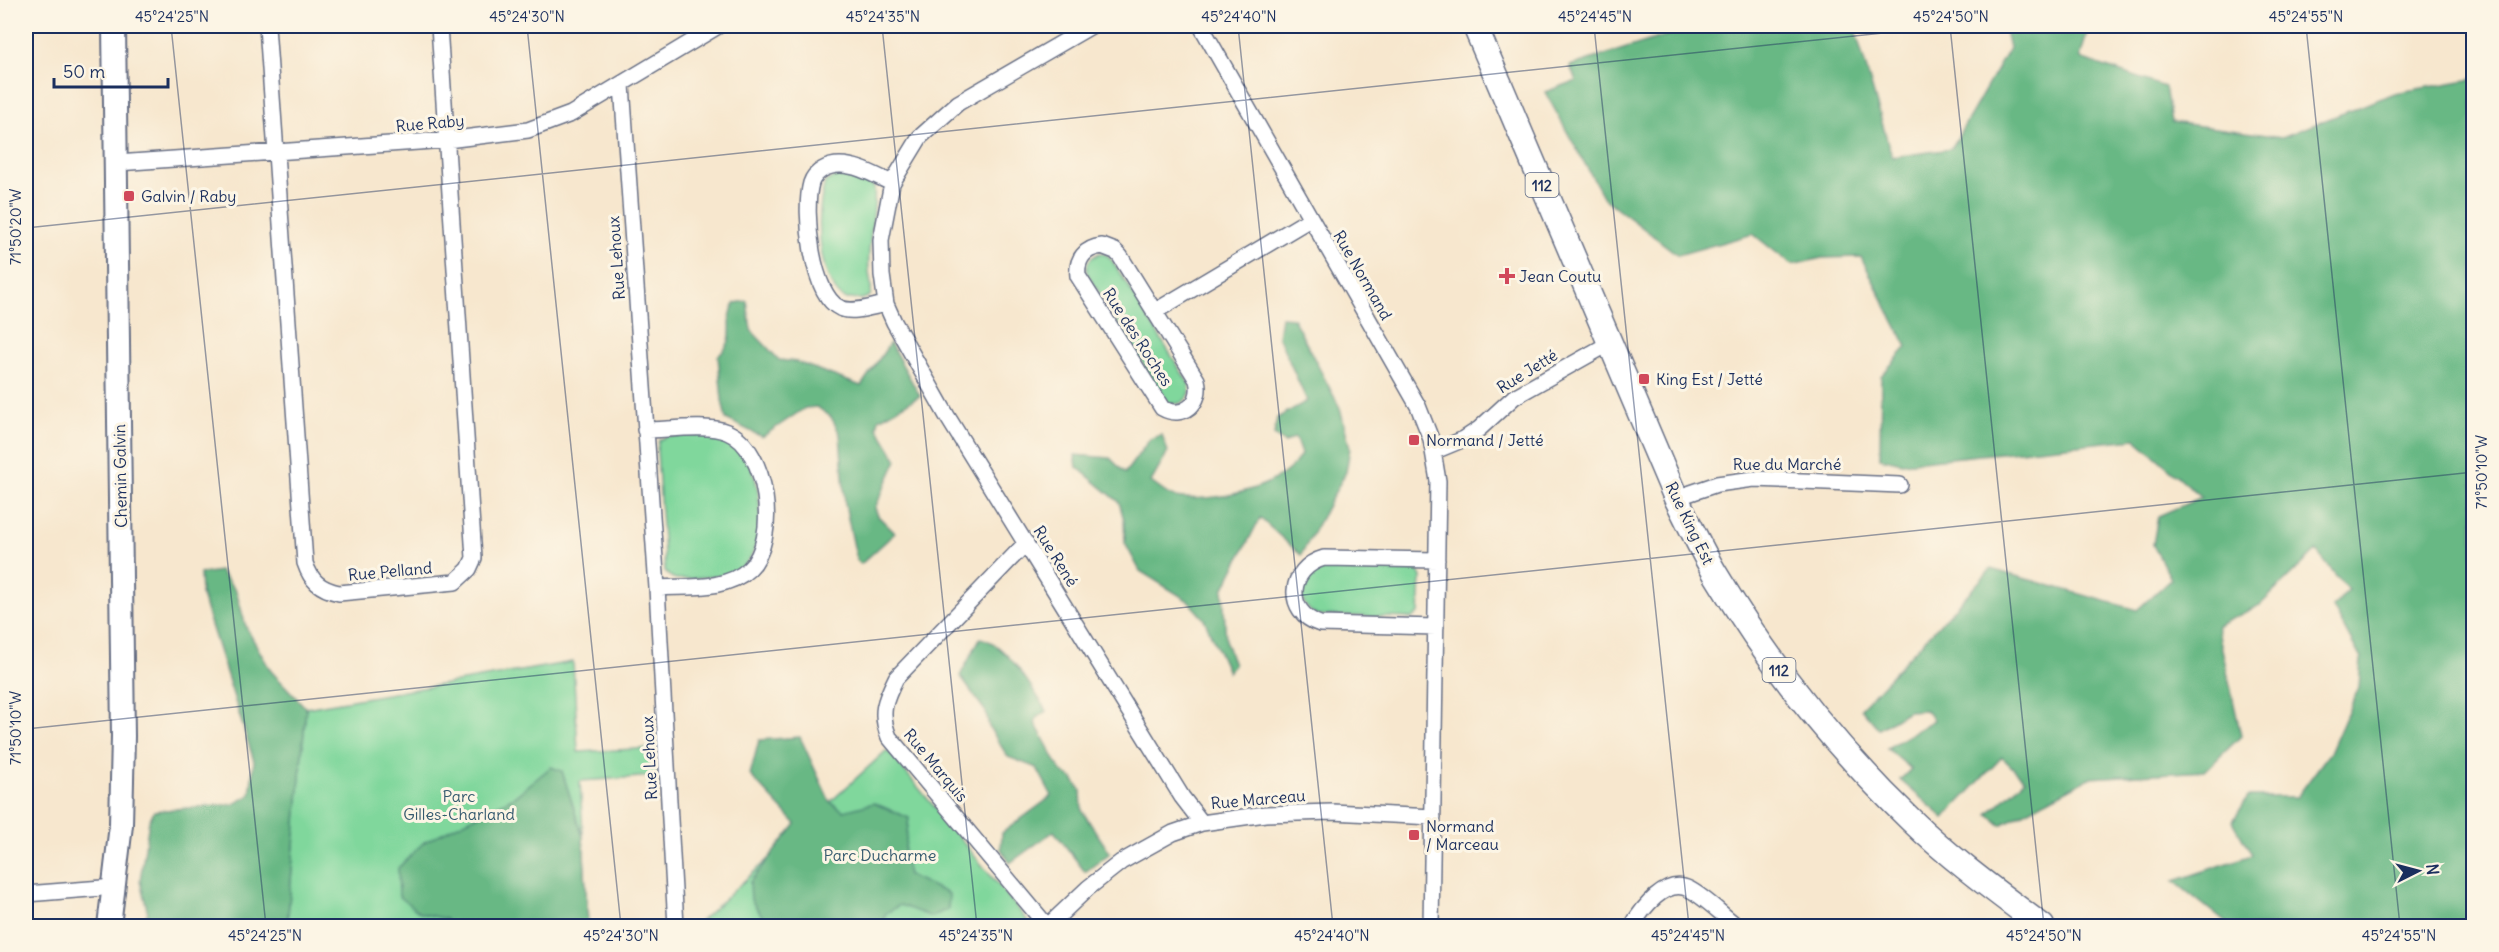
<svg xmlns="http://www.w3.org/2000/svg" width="2499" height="952" font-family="Delius,sans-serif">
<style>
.green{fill:#80d79c;stroke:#4e837d;stroke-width:1.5}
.forest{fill:#68b884;stroke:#427471;stroke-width:1.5}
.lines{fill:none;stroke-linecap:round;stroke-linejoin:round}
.street-casing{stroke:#686f85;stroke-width:18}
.secondary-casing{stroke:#686f85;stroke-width:26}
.primary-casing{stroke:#686f85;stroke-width:27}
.street{stroke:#fff;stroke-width:15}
.secondary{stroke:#fff;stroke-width:22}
.primary{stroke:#fff;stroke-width:24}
.ticks{fill:none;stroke:#1b2f5e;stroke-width:1.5;stroke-opacity:0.45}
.poi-dot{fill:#d1495b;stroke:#fcf5e5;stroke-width:2}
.labels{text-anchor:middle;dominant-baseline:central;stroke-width:6;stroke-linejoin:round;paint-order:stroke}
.shield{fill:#fcf5e5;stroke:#5e6a86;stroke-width:1.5}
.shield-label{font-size:15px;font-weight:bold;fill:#1b2f5e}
.street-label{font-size:16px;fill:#1b2f5e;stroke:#fcf5e5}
.poi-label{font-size:16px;fill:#1b2f5e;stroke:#fcf5e5;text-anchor:start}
.park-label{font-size:16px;fill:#34596e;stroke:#fcf5e5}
.neatline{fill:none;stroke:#1b2f5e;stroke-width:2}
.ticks-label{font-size:15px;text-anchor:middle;fill:#1b2f5e}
</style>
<rect width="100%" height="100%" fill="#fcf5e5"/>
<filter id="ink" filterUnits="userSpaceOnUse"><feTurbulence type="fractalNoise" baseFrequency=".0167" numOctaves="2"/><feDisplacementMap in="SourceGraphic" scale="12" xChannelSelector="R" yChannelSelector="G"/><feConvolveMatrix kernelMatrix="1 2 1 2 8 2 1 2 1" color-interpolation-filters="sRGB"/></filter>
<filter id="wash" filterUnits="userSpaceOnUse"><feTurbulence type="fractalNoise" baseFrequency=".008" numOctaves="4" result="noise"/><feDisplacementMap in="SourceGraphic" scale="24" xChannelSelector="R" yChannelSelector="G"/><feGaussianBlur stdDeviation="1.35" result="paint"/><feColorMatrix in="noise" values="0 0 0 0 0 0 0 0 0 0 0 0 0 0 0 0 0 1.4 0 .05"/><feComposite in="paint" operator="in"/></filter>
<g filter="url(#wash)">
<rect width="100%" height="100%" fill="#f7e7ce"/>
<!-- green -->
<path class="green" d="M837 175C850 174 864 177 874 187 877 215 866 244 869 272 870 281 873 288 870 296L863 299H844C816 277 816 214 825 182Z
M1100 253 1107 255 1113 262 1189 384 1190 393C1185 403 1177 406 1167 402L1087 273C1086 261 1090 258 1100 253Z
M703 435C716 438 730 441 741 451 763 472 769 547 742 567 730 576 712 576 698 578 684 579 673 583 665 571L657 450 659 440 667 436Z
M1323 566 1417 569 1421 577 1419 613 1412 618 1316 615C1293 602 1300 574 1323 566Z
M573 662 578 752 654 748 656 776 580 781 588 926H287L306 708Z
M886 751 890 753 1032 926H695Z"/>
<!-- forest -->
<path class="forest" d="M1696 26H1854L1892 157 1951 149 2009 48 2004 26H2089L2080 58 2165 87 2171 122 2282 137 2395 93 2473 79V926H2230L2174 881 2252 855 2233 821 2248 797H2297L2331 751 2359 687 2361 659 2333 607 2348 590 2316 551 2260 605 2217 626 2241 736 2205 771 2089 778 2001 825 1988 814 2025 780 2002 757 1944 818 1900 780 1911 769 1887 748 1934 720 1925 710 1908 711 1879 729 1861 708 1991 569 2137 610 2171 579 2153 545 2158 516 2202 497 2135 439 1902 463 1880 458 1881 376 1907 347 1861 257 1822 258 1792 265 1753 234 1678 255 1604 198 1545 92 1576 81 1570 66Z
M747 301 751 330 779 360 797 362 861 386 890 343 920 396 879 419 877 427 897 460 875 508 878 516 895 533 861 564 857 561 845 504 840 434 831 417 817 407 805 408 762 437 726 419 722 400 718 356C740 338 723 322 735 303Z
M1281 317 1293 318 1340 408 1350 448 1346 472 1301 555 1260 518 1223 590 1226 642 1234 665 1228 672 1204 619 1187 600 1140 571 1125 543 1124 520 1119 502 1077 467 1075 455 1110 458 1125 473 1150 439 1162 435 1168 452 1151 482C1157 486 1167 495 1174 497 1211 503 1283 490 1301 454L1295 437 1285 443 1274 435 1277 418 1307 401 1278 336Z
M220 571 236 591 246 627 271 671 306 708 287 926H138L148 913 140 881 149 821 154 811 234 804 250 795 254 761 201 593 200 574Z
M980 638C1006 642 1033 690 1047 711L1037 717 1035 723 1061 771 1073 779 1081 791 1082 811 1110 853 1085 872 1054 831 1010 863 1001 849 1002 833 1052 796 1037 768 1008 757 989 727 986 712 960 676Z
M800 737 830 802 844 811 874 803 909 818 904 855 908 875 949 894 948 909 932 917 900 905 886 913 880 926H769L751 900 750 882 796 824 750 775 759 740Z
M551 767 562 771 583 837 588 926H449L446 919 420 913 399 896 398 868 424 842 514 797Z"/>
</g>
<g filter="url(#ink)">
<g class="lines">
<defs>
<path id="street" d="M267 26 305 563C311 581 320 589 339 593L455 582 469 569 474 558 439 26
M1091 26 958 103 920 137 892 183 881 240 882 275 886 304 894 322 947 416 1182 797 1202 823
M1201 26 1418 406 1431 439 1438 481 1431 926
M622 85 657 588 676 926
M117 163 447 140 528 130 571 114 718 26
M1102 246 1115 251 1120 256 1197 380C1203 403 1183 420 1162 408L1078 276C1076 259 1085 248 1102 246Z
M886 304C873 306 853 314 840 308 812 296 803 211 811 183 815 171 828 165 840 165 858 165 876 176 892 183
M1154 312 1310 219
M645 430C668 430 707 424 727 432 768 448 780 540 749 569 726 591 686 586 657 588
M1435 451 1464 439 1479 429 1514 397 1610 343
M1676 498 1717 484 1754 479 1900 485
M1026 543 896 678C885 700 879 713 889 737L1047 926
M1436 627 1320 624C1284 612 1288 568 1324 558L1437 560
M26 894 115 887
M1048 926 1088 888 1121 862 1173 833 1202 823 1265 814 1332 812 1433 817
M1632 926C1642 909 1666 877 1689 889 1706 898 1722 915 1737 926"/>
<path id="secondary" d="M109 926 121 825 123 736 114 26"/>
<path id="primary" d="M1475 26 1676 498C1689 523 1701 550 1716 575 1770 665 1835 747 1911 820 1951 859 1998 893 2042 926"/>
</defs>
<!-- street casing -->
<use href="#street" class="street-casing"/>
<!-- secondary casing -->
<use href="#secondary" class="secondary-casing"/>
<!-- primary casing -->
<use href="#primary" class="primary-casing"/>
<!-- street -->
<use href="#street" class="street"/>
<!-- secondary -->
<use href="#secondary" class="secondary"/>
<!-- primary -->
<use href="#primary" class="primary"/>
</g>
</g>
<!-- ticks -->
<path class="ticks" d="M171 26 266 926M527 26 621 926M882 26 977 926M1238 26 1333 926M1594 26 1689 926M1950 26 2044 926M2306 26 2400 926M26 228 1950 26M26 729 2474 472"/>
<!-- markers -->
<g class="poi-dot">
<rect x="123" y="190" width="12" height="12" rx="3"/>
<path d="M1504 267h6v6h6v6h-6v6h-6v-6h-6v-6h6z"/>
<rect x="1638" y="373" width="12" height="12" rx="3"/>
<rect x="1408" y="434" width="12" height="12" rx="3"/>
<rect x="1408" y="829" width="12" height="12" rx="3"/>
</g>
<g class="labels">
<!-- shield labels -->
<g class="shield">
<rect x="1525.5" y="173" width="33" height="24" rx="4.5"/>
<rect x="1762.5" y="658" width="33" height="24" rx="4.5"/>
</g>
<g class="shield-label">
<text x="1542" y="185">112</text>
<text x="1779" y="670">112</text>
</g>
<!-- street labels -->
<g class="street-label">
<text transform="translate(430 123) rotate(-5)">Rue Raby</text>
<text transform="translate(616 258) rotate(-94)">Rue Lehoux</text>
<text transform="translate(1363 275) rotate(60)">Rue Normand</text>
<text transform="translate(1138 337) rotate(57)">Rue des Roches</text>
<text transform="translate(1527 371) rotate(-32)">Rue Jetté</text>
<text x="1787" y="464">Rue du Marché</text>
<text transform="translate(120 476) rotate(-91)">Chemin Galvin</text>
<text transform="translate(1690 523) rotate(64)">Rue King Est</text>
<text transform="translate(1056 556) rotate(58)">Rue René</text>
<text transform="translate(390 571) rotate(-5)">Rue Pelland</text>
<text transform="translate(649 758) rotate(-93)">Rue Lehoux</text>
<text transform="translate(936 765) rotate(50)">Rue Marquis</text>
<text transform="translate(1258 799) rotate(-5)">Rue Marceau</text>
</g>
<!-- poi labels -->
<g class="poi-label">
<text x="141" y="196">Galvin / Raby</text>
<text x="1519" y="276">Jean Coutu</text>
<text x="1656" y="379">King Est / Jetté</text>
<text x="1426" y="440">Normand / Jetté</text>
<text x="1426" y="826">Normand<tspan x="1426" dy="18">/ Marceau</tspan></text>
</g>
<!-- park labels -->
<g class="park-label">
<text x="459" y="796">Parc<tspan x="459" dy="18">Gilles-Charland</tspan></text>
<text x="880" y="855">Parc Ducharme</text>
</g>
</g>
<!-- margin -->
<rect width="2499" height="952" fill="none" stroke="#fcf5e5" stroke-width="66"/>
<!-- north arrow -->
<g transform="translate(2418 871) rotate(84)" stroke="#fcf5e5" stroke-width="4.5" paint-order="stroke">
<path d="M0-4.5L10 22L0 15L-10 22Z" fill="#1b2f5e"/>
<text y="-9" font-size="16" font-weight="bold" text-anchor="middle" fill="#1b2f5e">N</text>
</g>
<!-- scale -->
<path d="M54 78v9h114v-9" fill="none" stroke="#1b2f5e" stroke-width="3"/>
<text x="63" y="78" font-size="18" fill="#1b2f5e" stroke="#fcf5e5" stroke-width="4.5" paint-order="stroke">50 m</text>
<rect x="33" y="33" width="2433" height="886" class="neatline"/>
<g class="ticks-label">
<text x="172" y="22">45°24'25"N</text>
<text x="527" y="22">45°24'30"N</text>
<text x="883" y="22">45°24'35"N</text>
<text x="1239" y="22">45°24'40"N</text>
<text x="1595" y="22">45°24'45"N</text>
<text x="1951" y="22">45°24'50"N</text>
<text x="2306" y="22">45°24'55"N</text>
<text transform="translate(16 227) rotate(-90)" y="5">71°50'20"W</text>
<text transform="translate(2482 472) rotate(-90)" y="5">71°50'10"W</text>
<text transform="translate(16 728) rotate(-90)" y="5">71°50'10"W</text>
<text x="265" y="941">45°24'25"N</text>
<text x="621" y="941">45°24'30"N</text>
<text x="976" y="941">45°24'35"N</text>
<text x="1332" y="941">45°24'40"N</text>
<text x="1688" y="941">45°24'45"N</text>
<text x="2044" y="941">45°24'50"N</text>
<text x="2399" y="941">45°24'55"N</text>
</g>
</svg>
